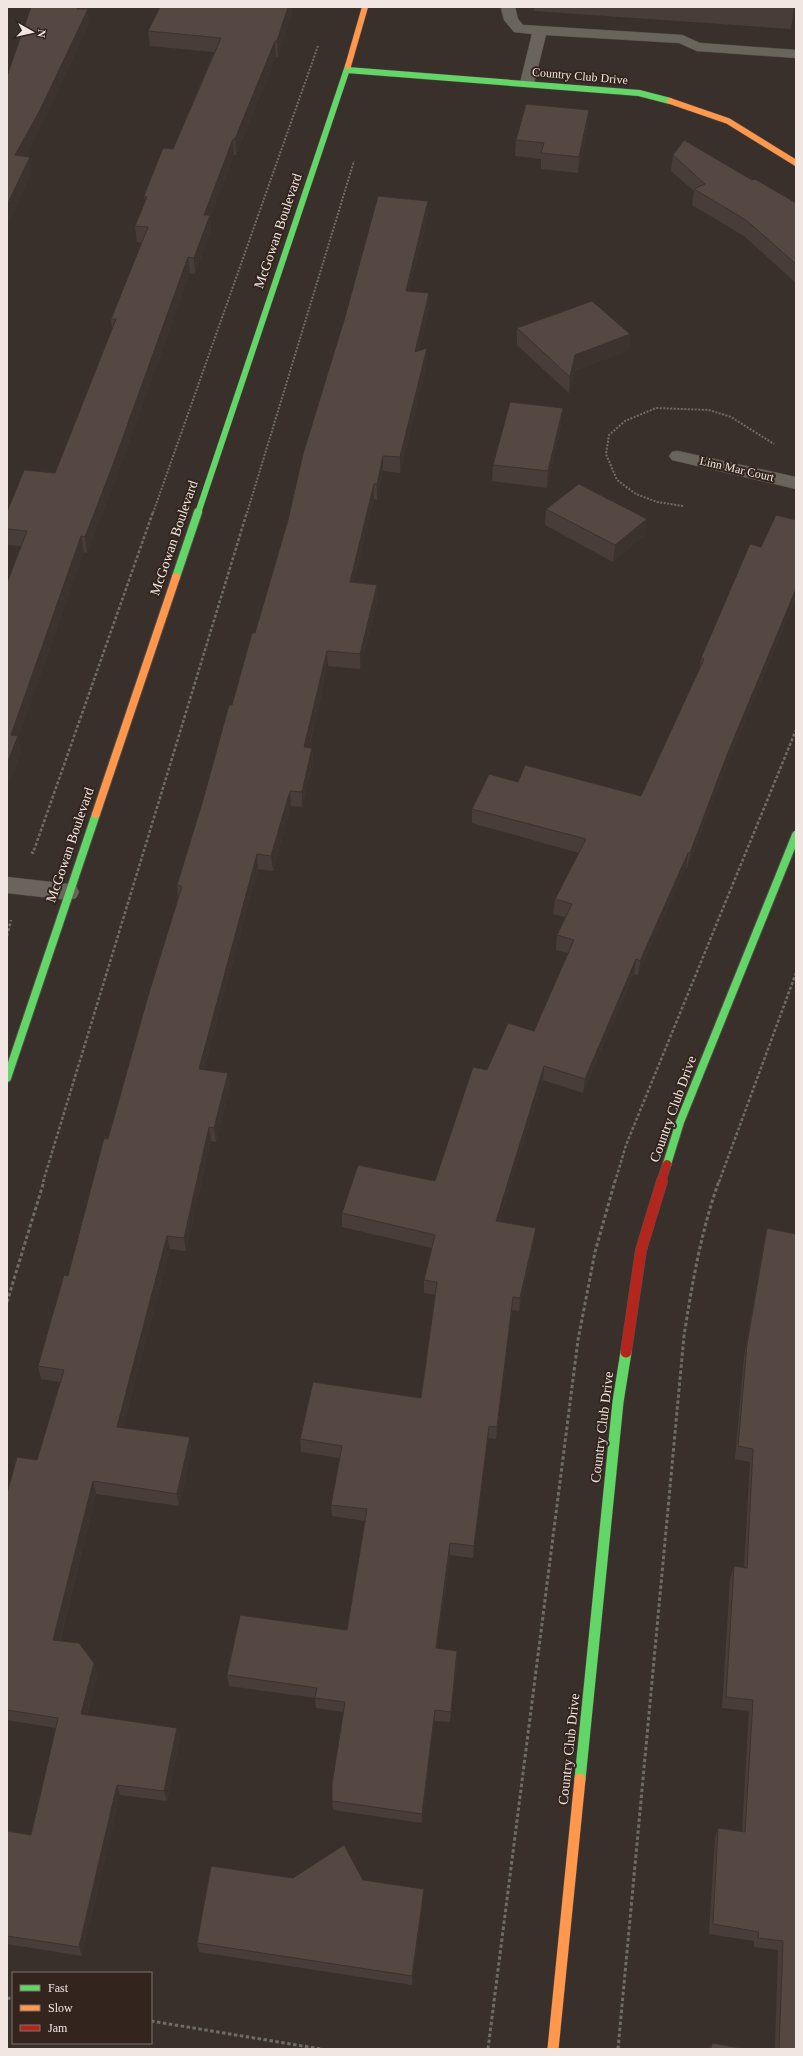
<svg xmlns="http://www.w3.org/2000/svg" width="803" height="2056" font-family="'Times New Roman',serif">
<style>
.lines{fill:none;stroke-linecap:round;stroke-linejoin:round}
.lane-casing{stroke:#564e4a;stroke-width:1}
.street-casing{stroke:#564e4a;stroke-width:1}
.fast-far2-casing{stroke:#564e4a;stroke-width:7}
.fast-far1-casing{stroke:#564e4a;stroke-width:10}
.fast-casing{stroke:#564e4a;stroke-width:12}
.slow-far2-casing{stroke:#564e4a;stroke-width:7}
.slow-far1-casing{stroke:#564e4a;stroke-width:10}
.slow-casing{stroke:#564e4a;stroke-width:12}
.jam-far1-casing{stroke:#564e4a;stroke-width:10}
.jam-casing{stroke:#564e4a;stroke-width:12}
.path-far2{stroke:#6f6b66;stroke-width:2;stroke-dasharray:2 1.5;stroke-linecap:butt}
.path-far1{stroke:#6f6b66;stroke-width:2.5;stroke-dasharray:3 2;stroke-linecap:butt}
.path{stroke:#6f6b66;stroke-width:3;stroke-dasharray:3.5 2.5;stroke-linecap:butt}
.lane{fill:#69655d;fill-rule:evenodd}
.street{fill:#69655d;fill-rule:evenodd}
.fast-far2{stroke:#63d668;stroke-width:6}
.fast-far1{stroke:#63d668;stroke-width:8}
.fast{stroke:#63d668;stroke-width:11}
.slow-far2{stroke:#ff974d;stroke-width:6}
.slow-far1{stroke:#ff974d;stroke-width:8}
.slow{stroke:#ff974d;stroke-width:11}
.jam-far1{stroke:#b3261e;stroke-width:8}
.jam{stroke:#b3261e;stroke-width:11}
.wall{fill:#493d39}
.shaded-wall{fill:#3c322e}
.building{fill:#554742;stroke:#3c322e}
.labels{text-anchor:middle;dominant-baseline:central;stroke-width:4;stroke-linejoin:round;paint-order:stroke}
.far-street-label{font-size:12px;fill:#f1e6e2;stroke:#33241e}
.street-label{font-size:14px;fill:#f1e6e2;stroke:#33241e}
</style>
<rect width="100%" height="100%" fill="#39302c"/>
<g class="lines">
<defs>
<path id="lane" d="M501 7H515L518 19 523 25 682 35 700 43 796 50V58L697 51 679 43 546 35 534 83 532 86H522L520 83 532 34 514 32 504 20Z"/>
<path id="street" d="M678 451 796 477V489L672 460 669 456 672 452Z
M7 877 69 884 76 886 79 892 76 898 69 900 7 893Z"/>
<path id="fast-far2" d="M347 70 639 93 670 101
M198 513 348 66"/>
<path id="fast-far1" d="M176 577 198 512
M7 1078 96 814
M667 1164 680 1122 796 835"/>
<path id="fast" d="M580 1779 618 1402 626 1352"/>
<path id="slow-far2" d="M348 66 365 7
M670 101 728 121 796 163"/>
<path id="slow-far1" d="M96 814 176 577"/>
<path id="slow" d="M553 2049 580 1779"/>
<path id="jam-far1" d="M661 1182 667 1164"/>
<path id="jam" d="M626 1352 641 1250 662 1181"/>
</defs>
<!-- lane casing -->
<use href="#lane" class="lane-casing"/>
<!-- street casing -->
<use href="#street" class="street-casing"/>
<!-- fast-far2 casing -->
<use href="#fast-far2" class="fast-far2-casing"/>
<!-- fast-far1 casing -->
<use href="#fast-far1" class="fast-far1-casing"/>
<!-- fast casing -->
<use href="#fast" class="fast-casing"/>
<!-- slow-far2 casing -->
<use href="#slow-far2" class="slow-far2-casing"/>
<!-- slow-far1 casing -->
<use href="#slow-far1" class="slow-far1-casing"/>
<!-- slow casing -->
<use href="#slow" class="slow-casing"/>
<!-- jam-far1 casing -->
<use href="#jam-far1" class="jam-far1-casing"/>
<!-- jam casing -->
<use href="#jam" class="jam-casing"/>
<!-- path-far2 -->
<path class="path-far2" d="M683 506 657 502 636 494 617 480 606 454 609 435 625 421 656 408 709 410 731 417 774 444
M153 513 318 46
M247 513 354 161"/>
<!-- path-far1 -->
<path class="path-far1" d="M31 852 33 853 153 512
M7 936 11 920
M43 1182 247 512
M615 1182 626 1145 796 730
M719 1182 796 973"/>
<!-- path -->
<path class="path" d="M7 1302 44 1181
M7 1998 13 1999
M151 2021 321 2049
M488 2049 578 1340 595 1252 615 1181
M618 2049 684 1336C692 1284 701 1231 719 1181"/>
<!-- lane -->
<use href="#lane" class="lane"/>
<!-- street -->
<use href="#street" class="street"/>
<!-- fast-far2 -->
<use href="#fast-far2" class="fast-far2"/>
<!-- fast-far1 -->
<use href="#fast-far1" class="fast-far1"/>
<!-- fast -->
<use href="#fast" class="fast"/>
<!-- slow-far2 -->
<use href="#slow-far2" class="slow-far2"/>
<!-- slow-far1 -->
<use href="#slow-far1" class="slow-far1"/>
<!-- slow -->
<use href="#slow" class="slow"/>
<!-- jam-far1 -->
<use href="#jam-far1" class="jam-far1"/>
<!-- jam -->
<use href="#jam" class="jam"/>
</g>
<!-- wall -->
<path class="wall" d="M160 7H292V14L278 57H276L236 155H234L210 218 211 231 195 274 190 273 116 478 87 553 84 552 18 738 21 752 7 789 21 546 7 545V512L55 473 112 330 111 319 142 243 137 242 135 226 145 202 144 196 173 149 214 52 150 46 148 31Z
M535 7H794L791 29 534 11Z
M588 126 578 173 541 169V159L515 156 516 140Z
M673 155 752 180 796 203V283L744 236 692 205 694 191 671 171Z
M428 216 409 292 429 293V308L419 351 427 348V364L400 473 383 471 377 500 374 499 354 582 377 585 378 600 360 669 328 666 309 748H312L313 763 302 807 291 806 273 871 258 869 204 1070 228 1073 230 1087 216 1142 211 1141 186 1251 170 1249 123 1428 192 1450 179 1506 96 1494 60 1641 94 1663 97 1674 87 1715 177 1728 180 1738 167 1801 120 1795 82 1956 7 1944V1831L31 1835 56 1728 7 1720V1493L37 1460 60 1382 41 1379 38 1366 68 1276 178 897 177 885 255 633Z
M517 328 630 334 629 350 574 371 569 393 517 345Z
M561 424 547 488 492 481 493 465Z
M546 509 645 535 613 562 545 525Z
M796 520V600H795L725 770 687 868H686L638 975 634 974 583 1093 543 1080 499 1221 534 1242 519 1311 512 1310 496 1439 488 1438 473 1558 450 1555 437 1648 457 1662 450 1722 434 1721 422 1823 333 1810 332 1801 344 1712 316 1708 315 1698 229 1686 227 1675 347 1630 365 1521 332 1516 331 1505 340 1458 301 1452 300 1439 421 1398 436 1295 424 1293V1280L432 1248 342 1227V1213L435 1181 487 1070 534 1031 568 953 556 950 557 935 565 917 553 914 555 899 579 853 472 823V809L518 782 641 796 700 667 701 658 761 547Z
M767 1228 796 2049H775L778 1950 754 1947V1941L709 1934 715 1838 718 1828 742 1831 749 1711 722 1708 730 1579 734 1566 744 1568 750 1462 735 1459 744 1357 764 1243Z
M293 1878 363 1880 423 1898 412 1985 199 1952 197 1943Z
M712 2043 746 2049H709Z"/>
<!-- shaded-wall -->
<path class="shaded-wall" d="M78 7H87L79 24 77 9Z
M288 7H292V14L278 57 277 41Z
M88 9 89 25 42 126 17 171 15 155Z
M275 41 276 57 236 155 235 139Z
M589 110 588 126 578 173 579 157Z
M233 139 234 155 210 218 211 231 195 274 194 258 204 215Z
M30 157 32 173 7 227V205Z
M428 201V216L406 307V291Z
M188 257 190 273 116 478 87 553 85 537Z
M429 293V308L415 368V352Z
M630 334 629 350 574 371 569 393 570 377 575 355Z
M427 348V364L400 473V457Z
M563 408 561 424 547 488 548 471Z
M383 456V471L377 500V484Z
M374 484V499L351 597 350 582Z
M647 519 645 535 613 562 615 545Z
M81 536 84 552 18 738 21 752 7 789V764L11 735Z
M377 585 378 600 360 669V654Z
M796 589V593L795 600 725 770 687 868 690 853 727 755Z
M327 651 328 666 305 763 304 747Z
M312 748 313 763 302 807V792Z
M290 791 291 806 273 871 271 856Z
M688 853 686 868 638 975 640 961Z
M257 854 258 869 201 1083 199 1069Z
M636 959 634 974 583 1093 585 1079Z
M544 1066 543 1080 495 1234 496 1221Z
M228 1073 230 1087 216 1142 214 1128Z
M209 1127 211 1141 186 1251 184 1238Z
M536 1228 534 1242 519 1311 520 1298Z
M167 1236 170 1249 120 1440 117 1427Z
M513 1297 512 1310 496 1439 497 1427Z
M489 1426 488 1438 473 1558 474 1546Z
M190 1437 192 1450 179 1506 177 1494Z
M93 1481 96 1494 57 1651 53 1640Z
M450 1543V1555L436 1659V1648Z
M457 1651V1662L450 1722 451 1712Z
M94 1663 97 1674 84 1725 81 1714Z
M435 1710 434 1721 422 1823V1814Z
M177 1728 180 1738 167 1801 164 1791Z
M117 1785 120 1795 82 1956 79 1947Z
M424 1889 423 1898 412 1985V1976Z"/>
<!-- building -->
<path class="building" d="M31 7H78L77 9H88L40 110 15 155 30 157 7 205V76Z
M160 7H288L277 41H275L235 139H233L204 215H210L194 258 188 257 114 462 85 537 81 536 11 735 18 736 7 764V583L27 531 7 529V512L24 470 55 473 116 319H111L148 227 135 226 147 197 144 196 163 148 173 149 221 38 148 31Z
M526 104 589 110 579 157 541 153 544 143 516 140Z
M684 140 752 180 755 179 796 203V264L746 220 694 189 705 184 673 155Z
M378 196 428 201 406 291 429 293 415 352 427 348 400 457 383 456 377 484H374L350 582 377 585 360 654 327 651 304 747 312 748 302 792 290 791 271 856 257 854 199 1069 228 1073 214 1128 209 1127 184 1238 167 1236 117 1427 190 1437 177 1494 93 1481 53 1640 79 1643 94 1663 81 1714 177 1728 164 1791 117 1785 79 1947 7 1936V1831L31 1835 58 1718 7 1710V1493L17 1457 37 1460 64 1370 38 1366 64 1275 68 1276 104 1138 108 1139 148 996 182 886 177 885 203 800 229 705H232L252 633H255L288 520 303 454 345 317Z
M592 301 630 334 575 355 570 377 517 328Z
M510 402 563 408 548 471 493 465Z
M579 484 647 519 615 545 546 509Z
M776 515 796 520V589L727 755 690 853H688L640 961 636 959 585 1079 544 1066 496 1221 536 1228 520 1298 513 1297 497 1427 489 1426 474 1546 450 1543 436 1648 457 1651 451 1712 435 1710 422 1814 332 1801V1784L345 1702 315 1698 317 1688 227 1675 240 1615 347 1630 367 1509 331 1505 342 1446 300 1439 313 1382 421 1398 437 1282 424 1280 435 1235 342 1213 358 1165 435 1181 473 1067 487 1070 508 1023 534 1031 574 940 557 935 572 904 555 899 586 839 472 809 489 774 518 782 525 765 641 796 704 659 701 658 750 544 761 547Z
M767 1228 796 1234V2049H779L783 1941 758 1938 759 1932 713 1924 718 1828 745 1832 753 1700 726 1697 734 1566 747 1568 753 1449 738 1446 747 1344Z
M344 1845 363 1880 424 1889 412 1976 197 1943 211 1866 293 1878Z
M712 2043 746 2049H711Z"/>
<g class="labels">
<!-- far-street labels -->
<g class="far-street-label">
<text transform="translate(580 76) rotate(5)">Country Club Drive</text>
<text transform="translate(737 469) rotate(13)">Linn Mar Court</text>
</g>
<!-- street labels -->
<g class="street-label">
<text transform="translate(278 231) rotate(-71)">McGowan Boulevard</text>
<text transform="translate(174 538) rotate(-71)">McGowan Boulevard</text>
<text transform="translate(70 845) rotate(-71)">McGowan Boulevard</text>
<text transform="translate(673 1109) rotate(-70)">Country Club Drive</text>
<text transform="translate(602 1427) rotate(-83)">Country Club Drive</text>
<text transform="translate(569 1749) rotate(-84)">Country Club Drive</text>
</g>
</g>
<!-- border -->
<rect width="803" height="2056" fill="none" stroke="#f1e6e2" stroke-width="16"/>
<!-- legend -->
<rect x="12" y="1972" width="140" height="72" fill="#33241e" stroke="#7f726c"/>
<rect x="20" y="1985" width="20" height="6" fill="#63d668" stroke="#7f726c"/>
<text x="48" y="1992" font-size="12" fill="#f1e6e2">Fast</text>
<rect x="20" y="2005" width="20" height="6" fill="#ff974d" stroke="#7f726c"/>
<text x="48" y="2012" font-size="12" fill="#f1e6e2">Slow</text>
<rect x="20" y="2025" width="20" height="6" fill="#b3261e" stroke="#7f726c"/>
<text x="48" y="2032" font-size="12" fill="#f1e6e2">Jam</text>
<!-- north arrow -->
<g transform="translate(32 32) rotate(98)" stroke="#33241e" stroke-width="3" paint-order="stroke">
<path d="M0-3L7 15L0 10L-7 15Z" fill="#f1e6e2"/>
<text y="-6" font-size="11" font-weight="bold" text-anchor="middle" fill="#f1e6e2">N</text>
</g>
</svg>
